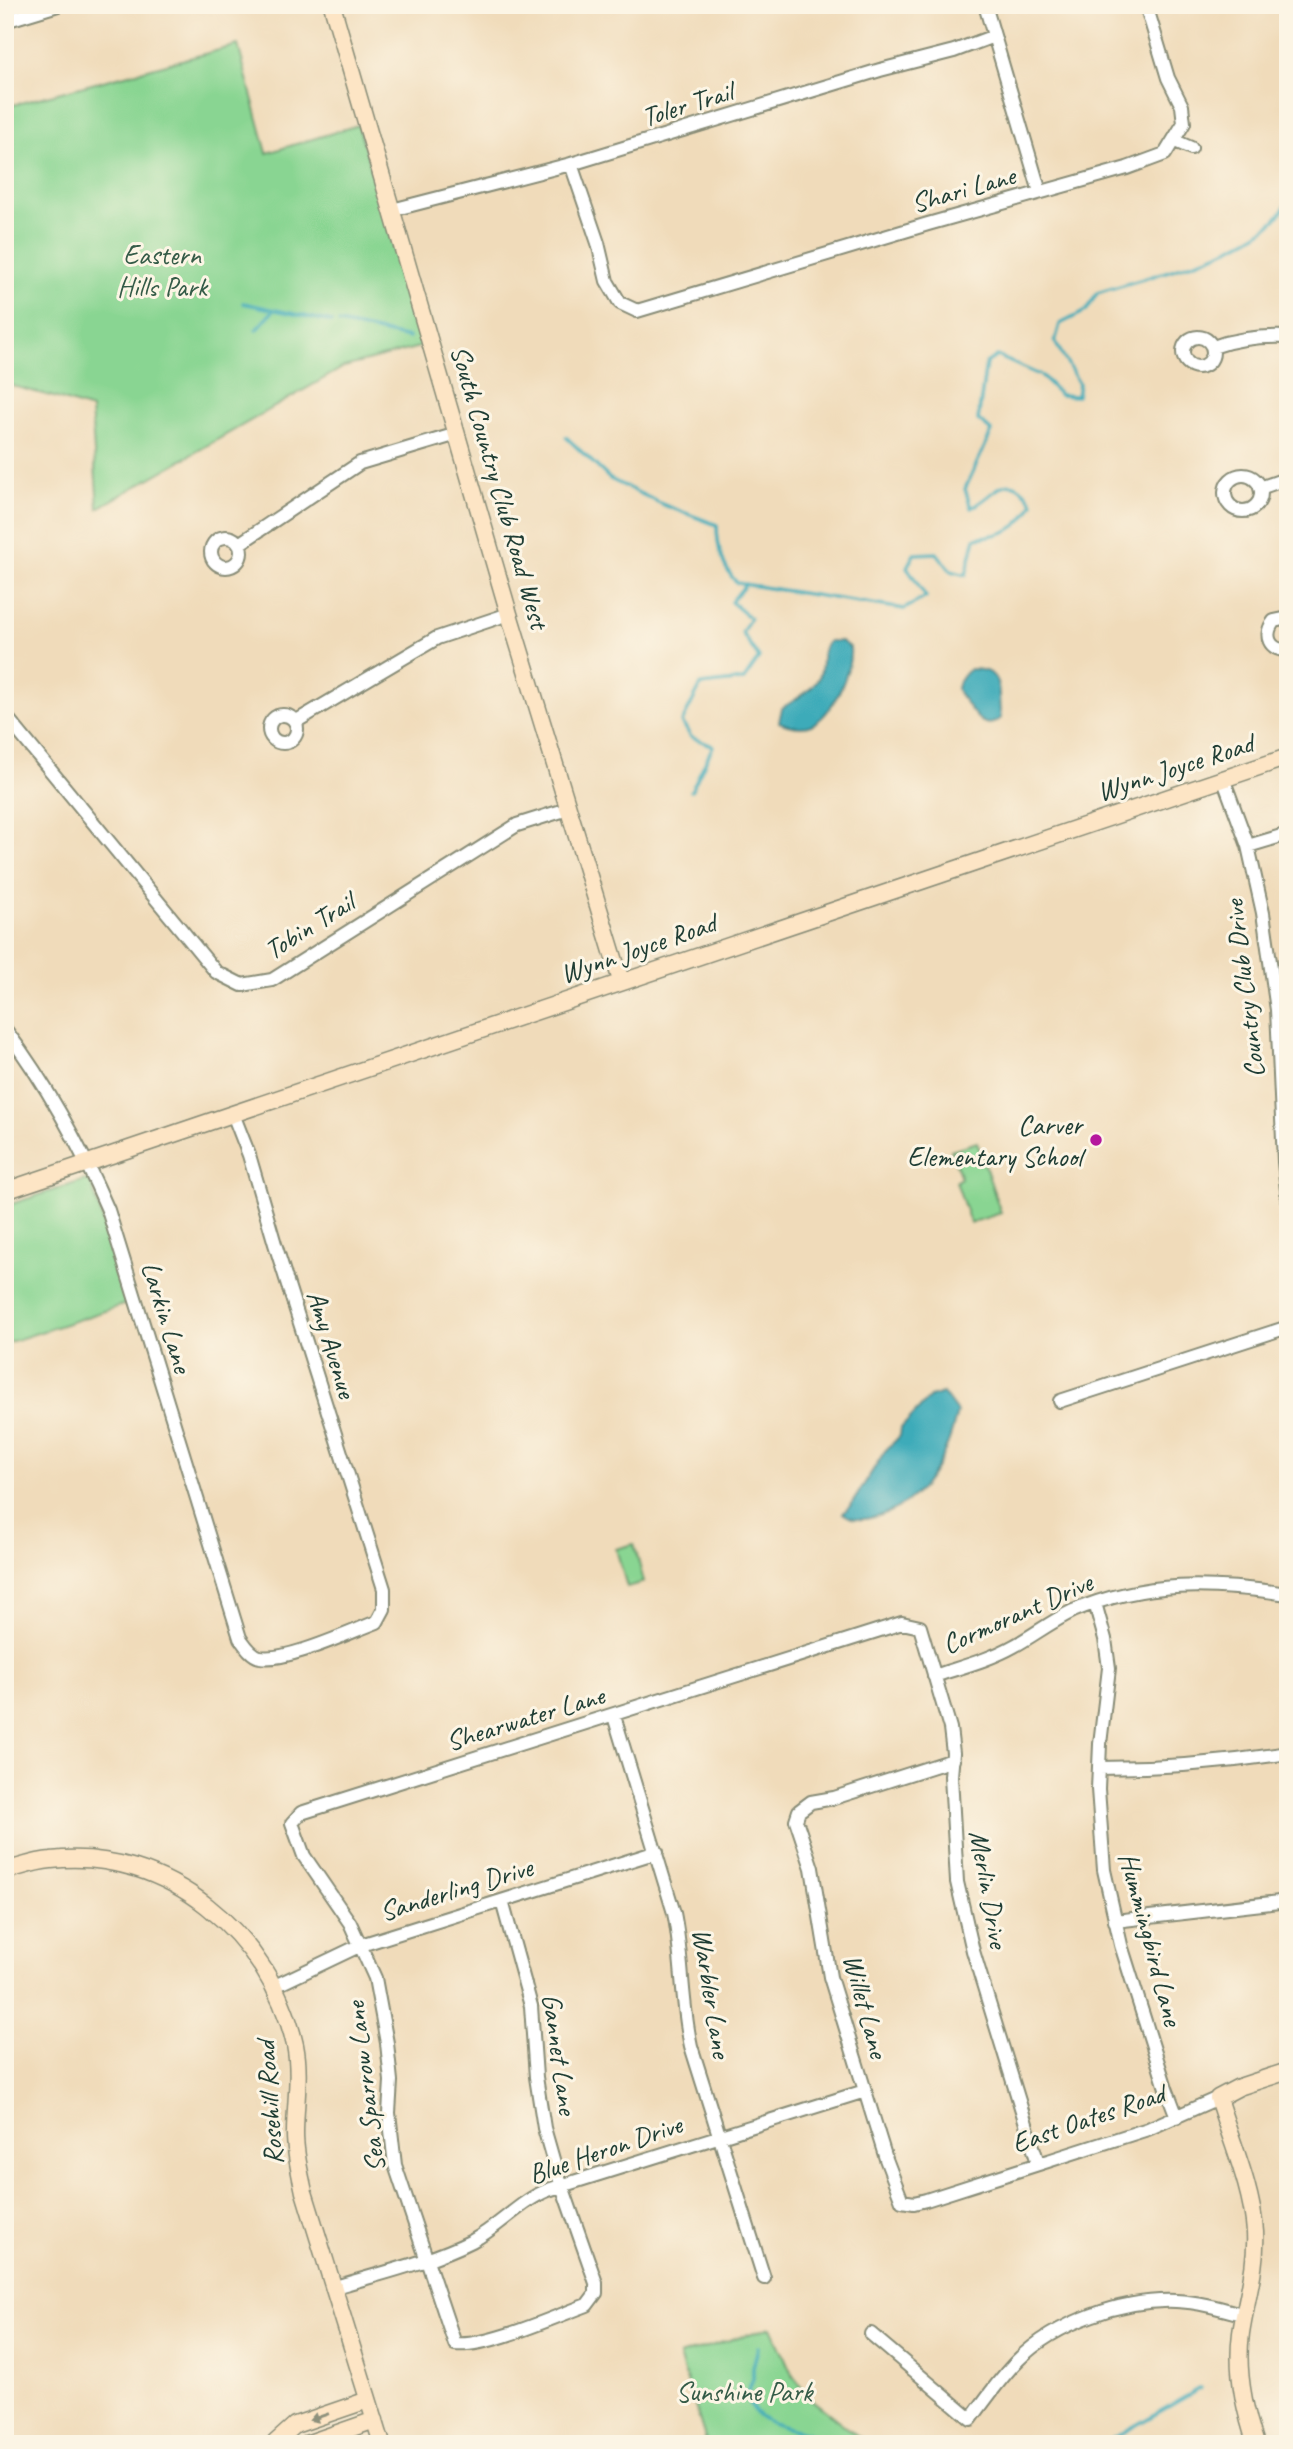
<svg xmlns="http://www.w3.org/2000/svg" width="1293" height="2449" font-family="Caveat,sans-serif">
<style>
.green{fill:#89d592;stroke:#548963;stroke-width:2}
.water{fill:#3cabb9;stroke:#2e7476;stroke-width:2}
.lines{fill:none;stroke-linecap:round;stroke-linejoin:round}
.stream{stroke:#3cabb9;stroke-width:3.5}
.street-casing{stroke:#888c77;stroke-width:16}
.secondary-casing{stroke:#888c77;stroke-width:19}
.street{stroke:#fff;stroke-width:12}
.secondary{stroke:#fde5c5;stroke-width:16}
.oneway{fill:#8e917c}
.poi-dot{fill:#b5179e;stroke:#fcf5e5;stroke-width:2.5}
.labels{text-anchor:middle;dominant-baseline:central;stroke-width:6;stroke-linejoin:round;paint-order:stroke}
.street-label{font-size:28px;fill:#1f3d34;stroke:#fcf5e5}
.park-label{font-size:28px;fill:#345b47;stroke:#fcf5e5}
.poi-label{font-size:28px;fill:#1f3d34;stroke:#fcf5e5;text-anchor:end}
</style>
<rect width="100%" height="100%" fill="#fcf5e5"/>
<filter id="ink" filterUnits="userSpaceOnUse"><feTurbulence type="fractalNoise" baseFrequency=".0143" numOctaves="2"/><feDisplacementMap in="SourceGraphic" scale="14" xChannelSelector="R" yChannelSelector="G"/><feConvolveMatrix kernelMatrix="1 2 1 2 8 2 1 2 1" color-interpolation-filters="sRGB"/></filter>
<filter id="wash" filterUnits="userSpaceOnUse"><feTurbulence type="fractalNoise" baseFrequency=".00686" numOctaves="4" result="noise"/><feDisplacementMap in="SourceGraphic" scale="28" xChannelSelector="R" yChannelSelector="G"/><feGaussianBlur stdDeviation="1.57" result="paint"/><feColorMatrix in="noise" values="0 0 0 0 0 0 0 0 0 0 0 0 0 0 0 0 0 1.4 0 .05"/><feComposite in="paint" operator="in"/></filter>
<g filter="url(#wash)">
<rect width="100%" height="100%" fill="#f0dbba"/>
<!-- green -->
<path class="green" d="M238 45 267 153 358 125 423 346 344 367 98 508 91 409 54 397 5 384V107Z
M977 1142 1001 1213 970 1223 956 1181 961 1178 951 1150Z
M85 1180 91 1183 129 1303 7 1343 5 1206Z
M634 1544 644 1582 627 1587 616 1549Z
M771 2327 793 2376 812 2400 868 2444H707L679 2356Z"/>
<!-- water -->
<path class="water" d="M829 641H841L850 648C852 670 833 715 811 725 802 729 788 726 779 722L782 708C794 700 811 692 818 679 826 666 817 652 829 641Z
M970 669C1007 669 996 692 1001 718 985 733 974 715 966 703 963 698 957 694 957 688 958 681 964 673 970 669Z
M943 1393 957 1412C947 1457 924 1505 874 1517 862 1520 853 1521 843 1513L851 1505 885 1451 900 1436 901 1428 930 1397Z"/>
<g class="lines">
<!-- stream -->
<path class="stream" d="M243 303 332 322
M339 323 409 338
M256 330 273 311
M566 437 610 479 664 505 717 525C717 547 722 567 737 583L904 609 926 597 907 567 914 554 937 553 951 571 966 575 975 538C1004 535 1020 530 1033 503 1009 466 998 493 971 508L965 489 992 431 978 420 986 363 997 356 1042 376 1060 395 1077 396 1079 384 1055 342 1060 324 1086 311 1097 293C1146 277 1239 255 1275 220 1280 215 1284 208 1288 202
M691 791 713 746 691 737 682 722 701 685 744 680 759 658 742 633 750 618 731 602 746 584
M1283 2326 1288 2321
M758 2348 753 2367V2379L746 2397C761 2435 800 2422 827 2444
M1103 2444 1201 2388"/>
</g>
</g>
<g filter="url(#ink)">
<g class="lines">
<defs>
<path id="street" d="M985 5 1040 192
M5 21 58 5
M1175 141 1191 148
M571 164 598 243 607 281 620 303 637 311 928 224 1127 168 1165 154 1184 123 1182 106 1168 78 1146 5
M392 210 571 164 880 70 954 51 994 36
M1183 352a15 15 0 1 1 30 0a15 15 0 1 1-30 0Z
M1213 347C1237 338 1262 336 1288 337
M1225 493a18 18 0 1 1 36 0a18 18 0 1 1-36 0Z
M1260 488 1288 478
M211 552a15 15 0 1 1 30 0a15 15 0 1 1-30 0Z
M239 544 360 463 457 434
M1288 618 1274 621C1263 635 1269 651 1288 650
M269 729a14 14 0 1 1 28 0a14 14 0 1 1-28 0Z
M5 715 216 972 242 985 272 980 517 825 568 809
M295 722 437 638 509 614
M1223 778 1248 846 1263 913 1277 1010 1284 1162 1288 1200
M1248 846 1288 834
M5 1029C47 1085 81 1147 108 1210L240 1638C245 1645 251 1655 260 1657 286 1662 350 1632 377 1622L384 1609V1589L275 1244 249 1155 233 1114
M1060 1401 1288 1327
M1095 1603 1105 1639 1109 1668 1100 1744 1098 1789 1104 1870 1121 1945 1166 2088 1177 2117
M934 1676C961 1667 989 1660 1014 1646 1034 1635 1052 1621 1073 1611 1146 1580 1212 1583 1288 1594
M614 1716 674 1913C683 1957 681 2002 691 2046L764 2278
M953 1760 834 1798 811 1802 799 1811 796 1820 812 1868 830 1977 886 2159 902 2201 914 2203 926 2200 1148 2129 1218 2098
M1099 1768C1163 1768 1224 1763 1288 1753
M502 1901 531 2006 536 2077 544 2128 554 2163 596 2283V2293L587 2305C554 2317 486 2348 455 2344L395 2165 389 2113 391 2081 387 2043 375 1978 350 1923 304 1856 292 1823 301 1813 902 1623 920 1627 950 1728 953 1753 951 1776 957 1882 973 1951 1038 2163
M1115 1921 1288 1901
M275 1986 361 1945 657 1852
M332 2288C378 2274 428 2263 472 2241 499 2227 519 2202 548 2190L865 2091
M871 2334 971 2419C986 2399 1000 2378 1018 2360 1056 2322 1123 2299 1176 2301 1200 2302 1223 2309 1245 2315"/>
<path id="secondary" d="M332 5 509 614 621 981
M5 1191 1288 757
M5 1871C20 1867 36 1861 51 1860 168 1847 270 1935 295 2045 301 2075 295 2104 295 2134 295 2154 300 2173 304 2192L382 2444
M275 2443 295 2425 368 2400
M306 2444 375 2420
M1256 2444C1244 2409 1236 2370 1241 2333 1246 2299 1257 2267 1255 2232 1252 2187 1231 2141 1218 2098L1239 2087 1288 2071"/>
</defs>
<!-- street casing -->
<use href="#street" class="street-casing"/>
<!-- secondary casing -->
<use href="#secondary" class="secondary-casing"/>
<!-- street -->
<use href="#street" class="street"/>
<!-- secondary -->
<use href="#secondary" class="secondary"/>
</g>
<!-- one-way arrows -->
<defs><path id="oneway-solid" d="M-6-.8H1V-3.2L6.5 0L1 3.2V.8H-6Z" transform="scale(1.75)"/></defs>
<use class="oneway" href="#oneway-solid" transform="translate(319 2417) rotate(161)"/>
</g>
<!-- markers -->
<circle class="poi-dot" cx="1096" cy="1140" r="7"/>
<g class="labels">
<!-- street labels -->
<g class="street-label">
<text transform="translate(687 104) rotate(-17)">Toler Trail</text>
<text transform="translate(963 189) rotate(-16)">Shari Lane</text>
<text transform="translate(500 487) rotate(74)">South Country Club Road West</text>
<text transform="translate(1175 767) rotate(-18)">Wynn Joyce Road</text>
<text transform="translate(309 926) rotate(-32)">Tobin Trail</text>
<text transform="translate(638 948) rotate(-19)">Wynn Joyce Road</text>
<text transform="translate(1244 989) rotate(-97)">Country Club Drive</text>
<text transform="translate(167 1317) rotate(73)">Larkin Lane</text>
<text transform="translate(332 1344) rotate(73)">Amy Avenue</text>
<text transform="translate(1017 1613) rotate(-24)">Cormorant Drive</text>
<text transform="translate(525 1718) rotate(-17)">Shearwater Lane</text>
<text transform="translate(456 1889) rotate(-17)">Sanderling Drive</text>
<text transform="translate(989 1889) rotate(80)">Merlin Drive</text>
<text transform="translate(1151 1939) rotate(75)">Hummingbird Lane</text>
<text transform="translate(712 1993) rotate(81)">Warbler Lane</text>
<text transform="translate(866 2006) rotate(75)">Willet Lane</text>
<text transform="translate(560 2054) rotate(82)">Gannet Lane</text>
<text transform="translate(365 2087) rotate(-97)">Sea Sparrow Lane</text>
<text transform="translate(269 2103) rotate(-94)">Rosehill Road</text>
<text transform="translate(1088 2118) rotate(-19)">East Oates Road</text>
<text transform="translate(605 2149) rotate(-19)">Blue Heron Drive</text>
</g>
<!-- park labels -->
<g class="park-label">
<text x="162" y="254">Eastern<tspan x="162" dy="32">Hills Park</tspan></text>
<text x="744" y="2391">Sunshine Park</text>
</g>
<!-- poi labels -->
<g class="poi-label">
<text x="1082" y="1124">Carver<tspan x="1082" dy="32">Elementary School</tspan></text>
</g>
</g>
<!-- margin -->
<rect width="1293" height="2449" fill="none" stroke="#fcf5e5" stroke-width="28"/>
</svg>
